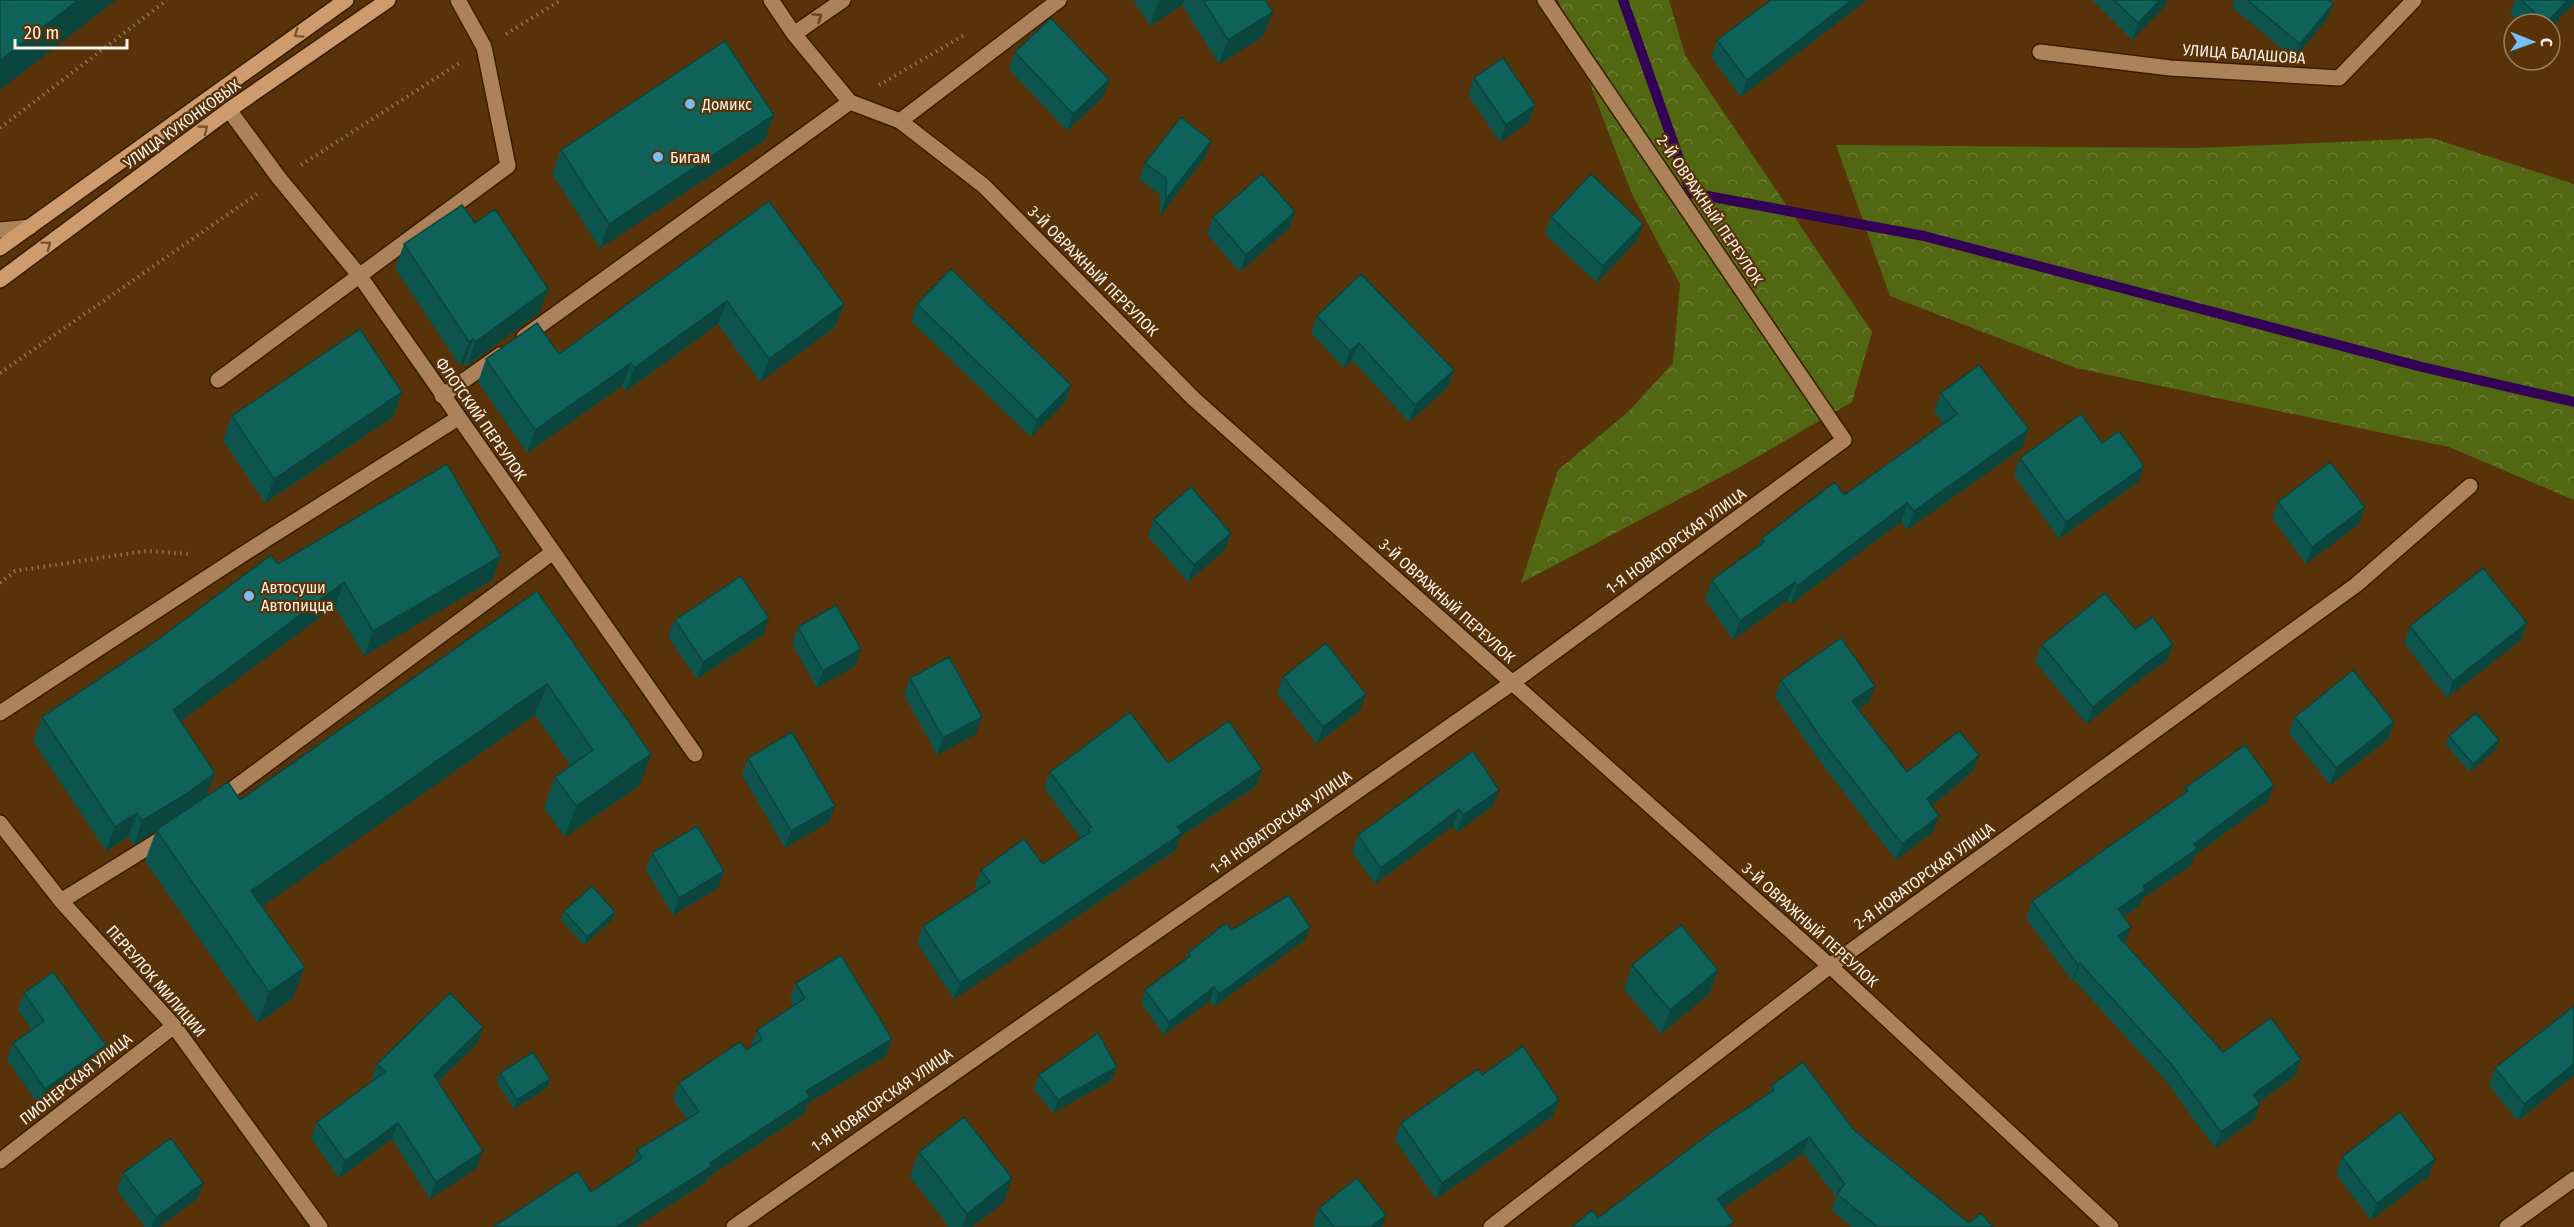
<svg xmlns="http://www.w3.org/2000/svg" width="2574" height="1227" font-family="'Fira Sans Condensed',sans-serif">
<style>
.forest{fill:url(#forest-crowns)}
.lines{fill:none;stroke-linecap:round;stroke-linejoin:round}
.stream{stroke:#330156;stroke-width:10}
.minor-casing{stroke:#371c00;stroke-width:18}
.major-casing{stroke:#371c00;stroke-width:18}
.path{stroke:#8f7355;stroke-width:4;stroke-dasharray:1.5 4.5;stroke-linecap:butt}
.minor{stroke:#ac825b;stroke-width:15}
.major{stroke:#ce9b6c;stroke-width:15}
.wall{fill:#0d544d}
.shaded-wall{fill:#0a453e}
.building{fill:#0f6259;stroke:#0a453e;stroke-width:1.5}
.oneway{stroke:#653f15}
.oneway2{stroke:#7b5227}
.poi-dot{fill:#78bff7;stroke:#583309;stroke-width:2}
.labels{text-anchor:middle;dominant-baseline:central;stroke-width:4.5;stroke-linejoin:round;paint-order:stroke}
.street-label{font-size:16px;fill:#fcf2ea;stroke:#583309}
.poi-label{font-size:16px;fill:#fcf2ea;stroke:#583309;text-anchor:start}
</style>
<defs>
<pattern id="forest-crowns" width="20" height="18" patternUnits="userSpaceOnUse" patternTransform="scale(1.5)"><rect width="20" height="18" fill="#516711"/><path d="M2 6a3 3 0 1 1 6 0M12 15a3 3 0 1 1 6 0" fill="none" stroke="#6b7d34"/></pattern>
</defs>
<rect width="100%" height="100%" fill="#583309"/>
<!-- forest -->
<path class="forest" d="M1558 0H1669L1685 55 1872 332 1852 402 1738 468 1521 583 1558 470 1628 412 1673 363 1680 284 1632 194Z
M2432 138 2574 184V500L2449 447 2076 368 1890 296 1836 145 2197 148Z"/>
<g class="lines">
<!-- stream -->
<path class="stream" d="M1623 0 1691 193 1924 236 2422 367 2574 402"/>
<defs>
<path id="minor" d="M771 0 794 34 850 102 900 121 984 186 1194 399 1830 966 2111 1227
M794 34 843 0
M2040 52 2170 68 2339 78 2414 0
M229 110 279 178 359 275 695 754
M900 121 1059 0
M0 230 30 227
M524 337 850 102
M218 380 508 166 484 47 458 0
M442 396 500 355
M0 713 237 558 458 418
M218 800 553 552
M0 823 61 901 174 1026 320 1227
M61 901 166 836
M0 1161 174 1026
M734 1227 1512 683 1844 440 1545 0
M1491 1227 1830 966 2356 585 2470 486
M2507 1227 2574 1179"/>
<path id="major" d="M0 248 346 0
M0 280 229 110 388 0"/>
</defs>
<!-- minor casing -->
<use href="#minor" class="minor-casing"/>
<!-- major casing -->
<use href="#major" class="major-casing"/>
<!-- path -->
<path class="path" d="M506 34 561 0
M879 85 966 34
M0 128 167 0
M301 165 461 62
M0 373 257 194
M0 583 15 571 146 551 191 554"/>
<!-- minor -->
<use href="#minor" class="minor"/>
<!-- major -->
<use href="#major" class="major"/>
</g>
<!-- wall -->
<path class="wall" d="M1133 0H1265L1264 36 1219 64 1182 5 1150 26Z
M1867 0 1741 97 1711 57 1717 40Z
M2092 0H2167L2165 6 2132 40Z
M2234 0H2329L2333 4 2327 19 2294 59 2232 7Z
M2515 0H2574V3L2550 29V24H2522L2510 13Z
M1015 52 1109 80 1103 97 1067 131 1009 69Z
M1474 78 1529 122 1500 142 1468 95Z
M765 140 600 248 552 174 561 150Z
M1211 141 1205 157 1160 216V195L1139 179 1145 163Z
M769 201 844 304 835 327 760 382 718 324 626 391 622 386 527 453 478 382 486 359 559 354Z
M1295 212 1289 228 1240 272 1207 234 1213 217Z
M1551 217 1643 224 1637 240 1597 283 1545 234Z
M475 223 548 289 539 313 467 366 464 363 460 366 395 268 404 244Z
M917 304 1071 385 1065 402 1031 437 911 321Z
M1317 316 1448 387 1409 422 1352 360 1344 368 1311 333Z
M402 392 393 417 265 503 223 440 232 416Z
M1941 393 2022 448 1907 530 1901 522 1791 604 1788 600 1733 640 1705 599 1712 580 1759 546 1762 538 1844 495 1944 424 1934 412Z
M2102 443 2144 466 2138 482 2059 539 2014 475 2020 458Z
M2278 502 2359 524 2306 564 2272 518Z
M1154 519 1225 550 1188 582 1148 536Z
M278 564 492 580 364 656 335 606 180 721 206 797 240 800 537 591 640 785 565 837 544 808 555 777 571 766 535 715 262 906 293 998 258 1023 145 861 156 831 134 845 128 837 106 851 33 741 42 717Z
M769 618 763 635 697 679 668 637 675 620Z
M2410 626 2521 640 2447 698 2404 643Z
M798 627 855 666 817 688 792 644Z
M2042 645 2167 661 2147 674 2087 724 2035 662Z
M1283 677 1360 710 1317 744 1277 693Z
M910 678 976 734 937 755 904 695Z
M1781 680 1875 686 1869 702 1858 709 1907 772 1979 755 1973 771 1932 806 1933 832 1896 860 1819 760 1775 696Z
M2295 717 2388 739 2330 785 2289 733Z
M2449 736 2499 740 2496 749 2470 772 2446 745Z
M1473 751 1493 806 1457 832 1453 826 1375 884 1352 852 1358 835Z
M748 758 835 806 829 822 785 848 742 775Z
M1168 763 1262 769 1256 786 1180 837 1176 850 954 999 917 943 923 926 978 890 975 886 981 870 1043 864 1081 838 1044 788 1050 772Z
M2185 788 2268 801 2194 856 2191 865 2142 899 2139 906 2124 917 2131 927 2125 943 2223 1052 2301 1059 2295 1076 2259 1102 2254 1120 2215 1148 2166 1081 2074 980 2072 981 2026 918 2032 901 2183 795Z
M652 853 718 888 673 915 646 870Z
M564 911 612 920 584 945 561 920Z
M1232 930 1305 940 1214 1007 1210 1001 1164 1035 1141 1003 1145 990 1185 960 1188 953Z
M1632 965 1709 994 1661 1034 1624 989Z
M796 983 892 1039 886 1056 808 1103 804 1114 707 1178 706 1182 636 1227H493L591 1192 632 1164 637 1150 687 1120 673 1099 679 1083 747 1050 751 1047 757 1030 794 1006 790 999Z
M24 993 100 1062 39 1105 7 1060 13 1043 32 1030 18 1010Z
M2574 1006V1075L2518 1121 2489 1085 2495 1068Z
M483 1027 477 1044 439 1081 477 1168 430 1199 392 1139 339 1178 311 1138 317 1122 372 1082 371 1080 377 1064Z
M500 1073 550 1079 547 1088 514 1109 497 1082Z
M1039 1075 1112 1080 1053 1113 1034 1089Z
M1482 1075 1559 1100 1553 1116 1436 1199 1395 1140 1401 1123Z
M1771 1086 1854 1130 1969 1223 1993 1227H1852L1831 1210 1836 1197 1803 1153 1723 1208 1598 1218 1768 1094Z
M919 1152 1004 1202 972 1227H949L910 1177Z
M2342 1157 2429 1176 2371 1220 2336 1174Z
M123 1173 203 1183 197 1199 159 1227H145L117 1190Z
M1319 1208 1386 1215 1382 1227H1315L1313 1225Z"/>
<!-- shaded-wall -->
<path class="shaded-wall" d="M78 0H116L0 90V61Z
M1161 0H1184L1182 5 1150 26 1158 1Z
M1852 0H1867L1741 97 1747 80Z
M2160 0H2167L2165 6 2132 40 2138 23Z
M2568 0H2574V3L2550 29V24H2546Z
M2333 4 2327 19 2294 59 2300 44Z
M1273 12 1264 36 1219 64 1228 40Z
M1109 80 1103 97 1067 131 1073 114Z
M1535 105 1529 122 1500 142 1506 125Z
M774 115 765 140 600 248 609 224Z
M1211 141 1205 157 1160 216 1166 199Z
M1295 212 1289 228 1240 272 1246 255Z
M1643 224 1637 240 1597 283 1603 266Z
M548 289 539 313 467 366 475 342Z
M727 301 718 324 626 391 634 368Z
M844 304 835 327 760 382 769 359Z
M473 339 464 363 460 366 469 342Z
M1359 343 1352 360 1344 368 1350 351Z
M631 363 622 386 527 453 535 430Z
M1454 370 1448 387 1409 422 1415 405Z
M1071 385 1065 402 1031 437 1037 420Z
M402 392 393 417 265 503 274 479Z
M2029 429 2022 448 1907 530 1914 511Z
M2144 466 2138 482 2059 539 2066 522Z
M1907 503 1901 522 1791 604 1797 586Z
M2365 507 2359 524 2306 564 2312 547Z
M1231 533 1225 550 1188 582 1194 565Z
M501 556 492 580 364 656 373 631Z
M344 582 335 606 164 734 173 710Z
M1795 582 1788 600 1733 640 1740 621Z
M769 618 763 635 697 679 703 662Z
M2527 623 2521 640 2447 698 2453 681Z
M2173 645 2167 661 2147 674 2087 724 2093 707 2153 658Z
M861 649 855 666 817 688 823 671Z
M547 684 535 715 240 922 251 891Z
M1875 686 1869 702 1846 717 1852 701Z
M1366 694 1360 710 1317 744 1323 727Z
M982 717 976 734 937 755 943 738Z
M2394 722 2388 739 2330 785 2336 768Z
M2499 740 2496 749 2470 772 2473 764Z
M651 754 640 785 565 837 576 806Z
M1979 755 1973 771 1921 815 1927 799Z
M1262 769 1256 786 1180 837 1176 850 954 999 960 983 1177 827Z
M215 773 206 797 178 818 134 845 142 821Z
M2274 785 2268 801 2194 856 2191 865 2142 899 2139 906 2112 925 2118 909 2143 886 2194 844Z
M1499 790 1493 806 1457 832 1463 815Z
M835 806 829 822 785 848 791 831Z
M1459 809 1453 826 1375 884 1381 868Z
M137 813 128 837 106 851 115 827Z
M1939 816 1933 832 1896 860 1902 844Z
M724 871 718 888 673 915 679 898Z
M615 912 612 920 584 945 587 937Z
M1310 927 1305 940 1214 1007 1219 994Z
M2131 927 2125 943 2118 936Z
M2080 963 2074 980 2072 981 2078 965Z
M305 967 293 998 258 1023 269 992Z
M1718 970 1709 994 1661 1034 1670 1010Z
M1214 987 1210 1001 1164 1035 1169 1022Z
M483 1027 477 1044 428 1091 434 1075Z
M892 1039 886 1056 808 1103 804 1114 707 1178 706 1182 636 1227H616L710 1163 806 1091Z
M106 1045 100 1062 39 1105 45 1089Z
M2301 1059 2295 1076 2247 1111 2253 1095Z
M2574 1064V1075L2518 1121 2524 1104Z
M1117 1067 1112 1080 1053 1113 1058 1100Z
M550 1079 547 1088 514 1109 517 1100Z
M1559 1100 1553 1116 1436 1199 1442 1183Z
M2260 1104 2254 1120 2215 1148 2221 1132Z
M398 1123 392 1139 339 1178 345 1161Z
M1809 1137 1803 1153 1711 1216 1717 1199Z
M483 1151 477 1168 430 1199 436 1182Z
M2435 1159 2429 1176 2371 1220 2377 1203Z
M1012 1178 1004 1202 972 1227H962L967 1214Z
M203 1183 197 1199 159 1227H152L156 1217Z
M1386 1215 1382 1227H1371Z"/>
<!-- building -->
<path class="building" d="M0 0H78L0 61Z
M1203 0H1265L1273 12 1228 40Z
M1771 0H1852L1747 80 1717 40Z
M2114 0H2160L2138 23Z
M2247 0H2329L2333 4 2300 44Z
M2521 0H2568L2546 23Z
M1051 18 1109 80 1073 114 1015 52Z
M725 41 774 115 609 224 561 150Z
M1503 58 1535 105 1506 125 1474 78Z
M1181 117 1211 141 1166 199V178L1145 163Z
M1262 174 1295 212 1246 255 1213 217Z
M1591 174 1643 224 1603 266 1551 217Z
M769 201 844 304 769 359 727 301 634 368 631 363 535 430 486 359 537 323 559 354Z
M462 205 475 223 495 209 548 289 475 342 473 339 469 342 404 244Z
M951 269 1071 385 1037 420 917 304Z
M1361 274 1454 370 1415 405 1359 343 1350 351 1317 316Z
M360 329 402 392 274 479 232 416Z
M1979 365 2029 429 1914 511 1907 503 1797 586 1795 582 1740 621 1712 580 1764 542 1762 538 1835 482 1844 495 1957 414 1941 393Z
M2081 414 2102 443 2119 431 2144 466 2066 522 2020 458Z
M2330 462 2365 507 2312 547 2278 502Z
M447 464 501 556 373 631 344 582 173 710 215 773 186 794 142 821 137 813 115 827 42 717 156 641 271 555 278 564Z
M1191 487 1231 533 1194 565 1154 519Z
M2483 568 2527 623 2453 681 2410 626Z
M741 576 769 618 703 662 675 620Z
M537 591 651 754 576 806 555 777 593 750 547 684 251 891 305 967 269 992 156 830 228 782 240 800Z
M2105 593 2135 629 2153 617 2173 645 2153 658 2093 707 2042 645Z
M836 605 861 649 823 671 798 627Z
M1841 638 1875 686 1852 701 1907 772 1959 731 1979 755 1927 799 1939 816 1902 844 1825 744 1781 680Z
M1326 643 1366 694 1323 727 1283 677Z
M949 657 982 717 943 738 910 678Z
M2353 670 2394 722 2336 768 2295 717Z
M1130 712 1168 763 1229 721 1262 769 1177 827 1182 833 960 983 923 926 990 882 981 870 1024 839 1043 864 1090 832 1088 830 1091 827 1050 772Z
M2476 713 2499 740 2473 764 2449 736Z
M792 732 835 806 791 831 748 758Z
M2245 745 2274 785 2194 844 2197 849 2143 886 2145 890 2118 909 2131 927 2118 936 2223 1052 2271 1018 2301 1059 2253 1095 2260 1104 2221 1132 2172 1065 2080 963 2078 965 2032 901 2188 791 2185 788Z
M1473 751 1499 790 1463 815 1459 809 1381 868 1358 835Z
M697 826 724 871 679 898 652 853Z
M592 886 615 912 587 937 564 911Z
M1289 895 1310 927 1219 994 1214 987 1169 1022 1145 990 1190 956 1188 953 1226 923 1232 930Z
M1681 925 1718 970 1670 1010 1632 965Z
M841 955 892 1039 806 1091 810 1097 710 1163 712 1166 616 1227H493L578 1171 591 1192 642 1158 637 1150 699 1112 679 1083 740 1042 747 1050 762 1039 757 1030 805 998 796 983Z
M53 972 106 1045 45 1089 13 1043 44 1021 24 993Z
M450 993 483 1027 434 1075 483 1151 436 1182 398 1123 345 1161 317 1122 385 1072 377 1064Z
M2574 1006V1064L2524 1104 2495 1068Z
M1098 1033 1117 1067 1058 1100 1039 1075Z
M1523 1046 1559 1100 1442 1183 1401 1123 1478 1069 1482 1075Z
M533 1052 550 1079 517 1100 500 1073Z
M1803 1062 1854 1130 1969 1223 1981 1213 1993 1227H1878L1837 1194 1845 1184 1809 1137 1717 1199 1734 1222 1727 1227H1572L1592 1210 1598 1218 1717 1128 1774 1090 1771 1086Z
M2400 1112 2435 1159 2377 1203 2342 1157Z
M964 1117 1012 1178 967 1214 919 1152Z
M171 1138 203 1183 156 1217 123 1173Z
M1357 1178 1386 1215 1371 1227H1334L1319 1208Z"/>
<!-- one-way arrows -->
<defs><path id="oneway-chevron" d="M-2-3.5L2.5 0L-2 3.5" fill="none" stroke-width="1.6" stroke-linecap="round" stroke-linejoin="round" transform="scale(1.5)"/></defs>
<use class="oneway" href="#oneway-chevron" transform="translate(818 17) rotate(-35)"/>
<g class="oneway2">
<use href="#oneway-chevron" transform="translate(298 34) rotate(145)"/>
<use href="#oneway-chevron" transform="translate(204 129) rotate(-37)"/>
<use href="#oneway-chevron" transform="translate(47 245) rotate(-37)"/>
</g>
<!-- markers -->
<g class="poi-dot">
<circle cx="690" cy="104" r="6"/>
<circle cx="658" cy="157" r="6"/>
<circle cx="249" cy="596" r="6"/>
</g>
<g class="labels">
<!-- street labels -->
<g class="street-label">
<text transform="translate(2244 54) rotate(4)">УЛИЦА БАЛАШОВА</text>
<text transform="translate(182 124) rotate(-36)">УЛИЦА КУКОНКОВЫХ</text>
<text transform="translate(1710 210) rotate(56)">2-Й ОВРАЖНЫЙ ПЕРЕУЛОК</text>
<text transform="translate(1093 271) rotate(45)">3-Й ОВРАЖНЫЙ ПЕРЕУЛОК</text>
<text transform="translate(481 419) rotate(55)">ФЛОТСКИЙ ПЕРЕУЛОК</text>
<text transform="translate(1676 541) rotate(-36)">1-Я НОВАТОРСКАЯ УЛИЦА</text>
<text transform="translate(1447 601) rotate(42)">3-Й ОВРАЖНЫЙ ПЕРЕУЛОК</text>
<text transform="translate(1281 822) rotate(-35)">1-Я НОВАТОРСКАЯ УЛИЦА</text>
<text transform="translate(1924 876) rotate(-36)">2-Я НОВАТОРСКАЯ УЛИЦА</text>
<text transform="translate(1810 925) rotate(42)">3-Й ОВРАЖНЫЙ ПЕРЕУЛОК</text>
<text transform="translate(156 981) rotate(49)">ПЕРЕУЛОК МИЛИЦИИ</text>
<text transform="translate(76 1079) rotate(-38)">ПИОНЕРСКАЯ УЛИЦА</text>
<text transform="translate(882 1100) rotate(-35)">1-Я НОВАТОРСКАЯ УЛИЦА</text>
</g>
<!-- poi labels -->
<g class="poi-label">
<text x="702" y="104">Домикс</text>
<text x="670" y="157">Бигам</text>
<text x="261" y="587">Автосуши<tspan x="261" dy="18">Автопицца</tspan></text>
</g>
</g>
<!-- north arrow -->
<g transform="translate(2532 42) rotate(91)"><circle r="28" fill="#583309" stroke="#9a7f63" stroke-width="1.5"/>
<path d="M0-4.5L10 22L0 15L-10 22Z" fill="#78bff7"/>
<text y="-9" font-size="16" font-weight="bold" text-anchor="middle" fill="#fcf2ea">С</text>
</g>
<!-- scale -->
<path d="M15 39v9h112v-9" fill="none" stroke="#fcf2ea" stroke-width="3"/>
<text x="24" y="39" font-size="18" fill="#fcf2ea" stroke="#583309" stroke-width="4.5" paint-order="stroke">20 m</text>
</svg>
